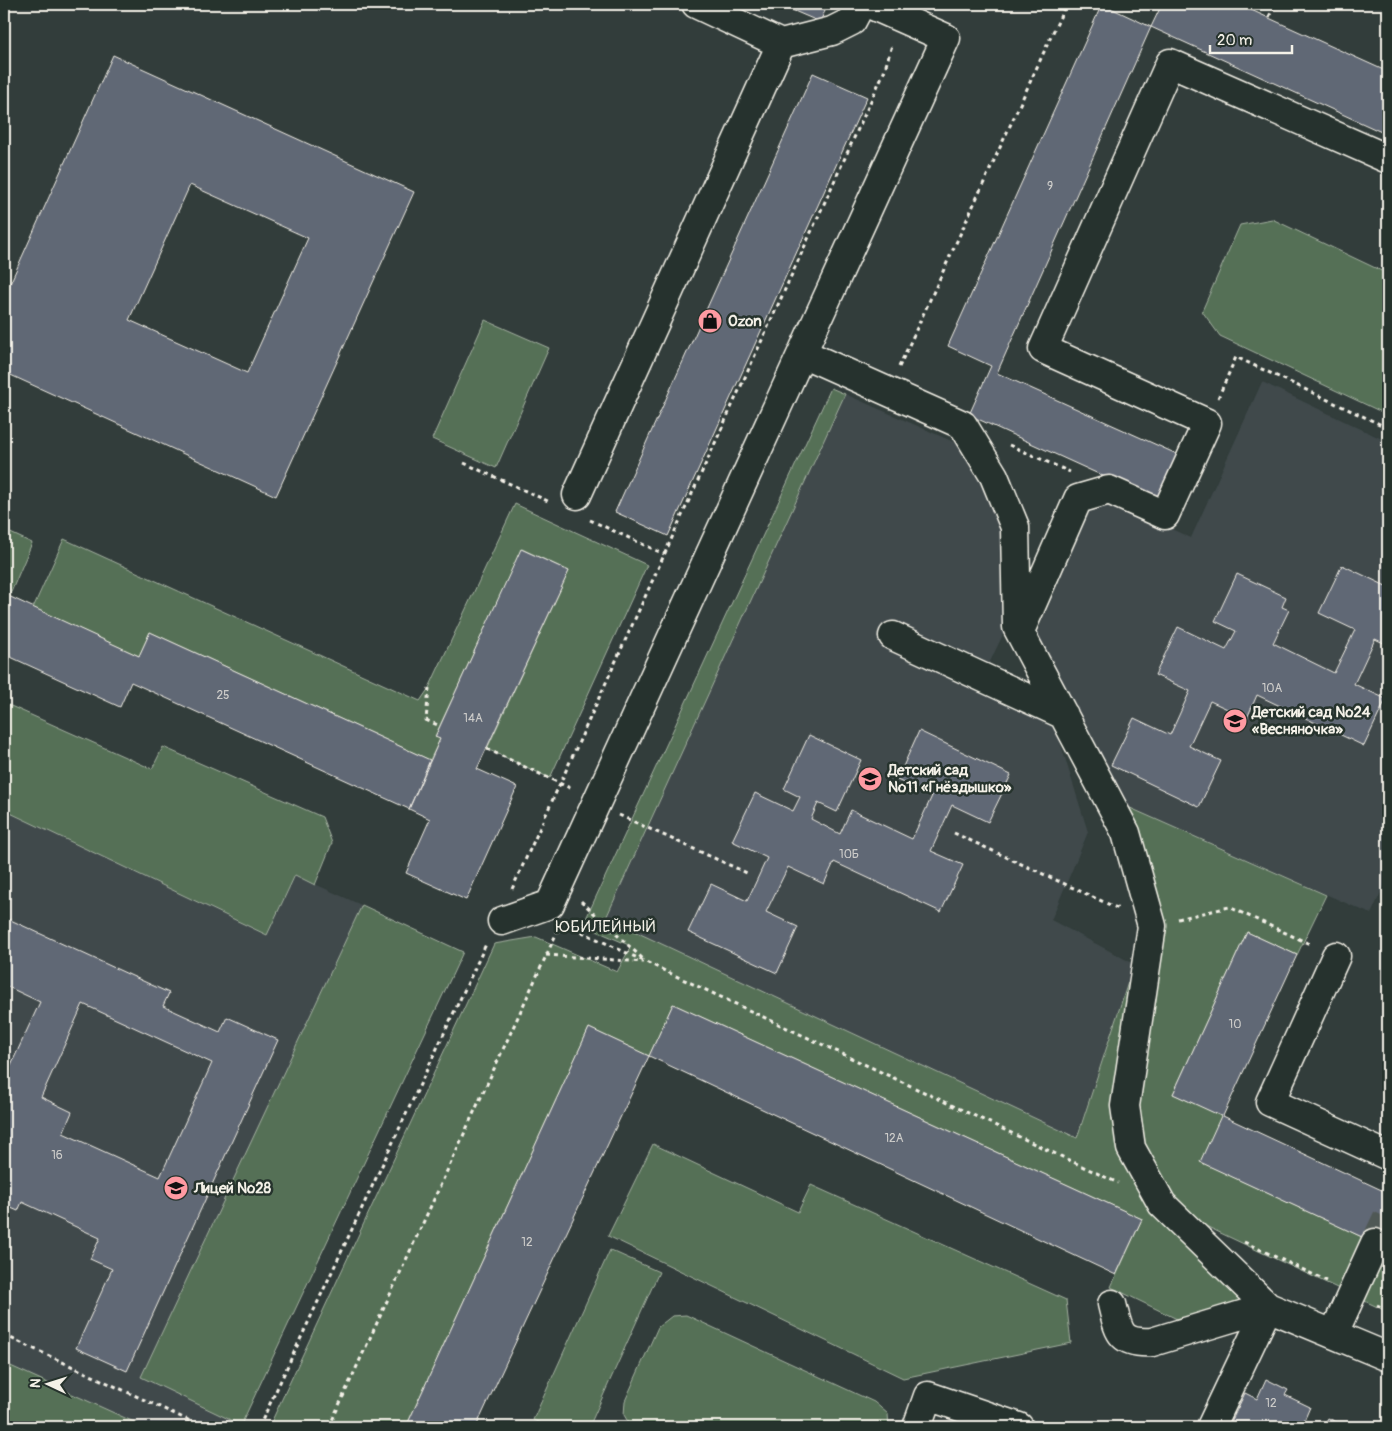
<svg xmlns="http://www.w3.org/2000/svg" width="1392" height="1431" font-family="Pangolin,sans-serif">
<style>
.built{fill:#404a4c}
.green{fill:#547057;stroke:#a4b0a0}
.building{fill:#616774;stroke:#f4f1e8;fill-rule:evenodd}
.lines{fill:none;stroke-linecap:round;stroke-linejoin:round}
.minor-tunnel{stroke:#4f5855;stroke-width:28;stroke-dasharray:28 14;stroke-linecap:butt}
.minor-casing{stroke:#f4f1e8;stroke-width:31}
.path{stroke:#f4f1e8;stroke-width:3;stroke-dasharray:4 4;stroke-linecap:butt}
.minor{stroke:#26332d;stroke-width:28}
.labels{text-anchor:middle;dominant-baseline:central;stroke-width:5;stroke-linejoin:round;paint-order:stroke}
.number-label{font-size:12px;fill:#cfcecb}
.poi-label{font-size:15px;font-weight:bold;fill:#f4f1e8;stroke:#26332d;text-anchor:start}
.neighbourhood-label{font-size:16px;letter-spacing:1px;fill:#f4f1e8;stroke:#26332d}
</style>
<rect width="100%" height="100%" fill="#323d3b"/>
<filter id="ink" filterUnits="userSpaceOnUse"><feTurbulence type="fractalNoise" baseFrequency=".02" numOctaves="2"/><feDisplacementMap in="SourceGraphic" scale="10" xChannelSelector="R" yChannelSelector="G"/><feConvolveMatrix kernelMatrix="1 2 1 2 8 2 1 2 1" color-interpolation-filters="sRGB"/></filter>
<g filter="url(#ink)">
<!-- built -->
<path class="built" d="M1262 382 1388 442V877L1371 914 1128 807 1036 635 1089 512 1114 503 1191 538Z
M845 394 965 447 1004 526 1007 626 976 691 1055 726 1088 832 1051 920 1134 964 1076 1138 606 918Z
M4 810 267 935 295 875 460 950 236 1427H4Z"/>
<!-- green -->
<path class="green" d="M1272 219 1388 274V415L1220 336 1202 311 1240 225Z
M485 320 549 348 496 468 432 439Z
M831 388 845 394 606 918 1077 1138 1134 964 1128 1167 1248 1300 1179 1320 1111 1287 1142 1219 673 1004 649 1056 589 1028 406 1427H269L494 944 536 937 617 972 631 946 583 925Z
M515 504 647 565 550 778 487 749 569 571 522 549 435 736 440 739 430 760 150 632 139 656 33 608 64 539 420 701 429 688Z
M4 530 32 543 9 597 4 594Z
M4 703 152 769 163 747 322 817 332 843 315 885 295 875 267 935 4 810Z
M1128 807 1326 895 1297 955 1247 932 1173 1094 1223 1116 1201 1162 1388 1249V1312L1176 1212 1136 1146 1132 1107 1161 917Z
M362 905 463 952 241 1425 141 1377Z
M653 1144 798 1212 811 1185 1066 1300 1071 1343 903 1378 608 1236Z
M610 1250 659 1272 589 1427H550L533 1420Z
M686 1315 874 1402 888 1414 889 1427H631L624 1415 625 1401 658 1327 672 1316Z
M4 1363 145 1427H4Z"/>
<!-- building -->
<path class="building" d="M778 4H828L820 22Z
M1102 4 1151 27 997 373 1179 455 1158 501 969 415 991 366 948 346Z
M1162 4H1238L1388 72V135L1151 27Z
M113 55 414 192 276 496 4 372V297Z
M813 73 867 97 668 536 615 512Z
M190 185 308 238 247 373 129 320Z
M521 549 569 571 477 769 517 787 466 900 406 873 430 819 409 809 440 739 435 737Z
M1342 565 1388 587V645L1375 639 1354 684 1386 699 1364 746 1257 695 1247 718 1210 701 1189 746 1221 761 1199 807 1111 765 1134 718 1170 735 1190 691 1155 675 1178 627 1226 650 1236 631 1215 621 1237 574 1286 597 1282 607 1289 610 1273 643 1334 673 1355 630 1319 613Z
M4 594 139 656 150 632 430 760 409 809 131 682 120 707 4 654Z
M919 731 1011 775 988 822 952 805 931 851 963 865 941 912 834 862 824 884 788 867 766 912 798 927 777 973 688 932 711 884 747 901 767 858 732 841 755 793 793 811 800 797 784 789 809 735 861 760 837 812 818 803 811 819 840 834 851 810 912 839 932 796 897 780Z
M4 917 169 993 163 1006 220 1032 227 1017 278 1040 127 1371 76 1348 112 1269 90 1259 100 1238 22 1202 18 1211 4 1205V1064L10 1067 40 1002 4 985ZM83 1004 212 1063 160 1177 63 1133 72 1112 41 1097Z
M1247 932 1297 955 1223 1116 1388 1193V1249L1200 1162 1221 1116 1173 1094Z
M673 1004 1142 1219 1116 1275 649 1056Z
M589 1028 649 1056 476 1427H406Z
M1266 1379 1288 1390 1285 1395 1310 1407 1304 1421 1317 1427H1242L1231 1422 1245 1393 1257 1399Z
M1328 1418 1347 1427H1323Z"/>
<g class="lines">
<!-- minor-tunnel -->
<path class="minor-tunnel" d="M1375 1243 1388 1215"/>
<defs>
<path id="minor" d="M781 44 832 31 852 21 861 4
M802 353 963 425 994 476 1015 527 1017 627 1126 833 1152 926 1125 1106 1131 1148 1162 1204 1268 1307 1211 1427
M577 495 781 44 696 4
M1021 629 1078 499 1109 490 1165 515 1207 423 1043 349 1170 63 1388 159
M893 636 1064 715
M502 921 550 904 946 38 869 4
M1336 956 1270 1102 1388 1156
M1112 1304C1119 1332 1119 1344 1152 1342L1268 1307 1388 1357
M1334 1333 1375 1243
M917 1427 928 1396 1019 1427"/>
</defs>
<!-- minor casing -->
<use href="#minor" class="minor-casing"/>
<!-- path -->
<path class="path" d="M1386 4 1388 5
M1269 17 1275 4
M899 367 1066 4
M1218 398 1236 357 1388 428
M1009 445 1070 472
M464 463 550 502
M590 520 664 554
M429 688 426 720 440 726
M487 749 572 789
M619 815 747 873
M954 833 1119 909
M512 889 884 72 892 45
M581 901 644 960
M1178 919 1229 907 1312 945
M567 925 1118 1183
M546 955 643 962
M1244 1242 1327 1281
M1377 1305 1388 1310
M4 1335 203 1427
M259 1427 487 942
M329 1427 558 930"/>
<!-- minor -->
<use href="#minor" class="minor"/>
</g>
</g>
<!-- icons -->
<defs>
<symbol id="shop-disc" viewBox="-11 -11 22 22"><circle r="9.5" fill="#ff9aa2" stroke="#26332d"/><path d="M-5-2.5h2.3a2.7 3.5 0 0 1 5.4 0H5L5.5 6h-11ZM-1.5-2.5h3a1.5 2.3 0 0 0-3 0Z" fill="#111"/></symbol>
<symbol id="school-disc" viewBox="-11 -11 22 22"><circle r="9.5" fill="#ff9aa2" stroke="#26332d"/><path d="M0-5L7-2L0 1L-7-2ZM-4 1L0 2.5L4 1V4Q0 6-4 4Z" fill="#111"/></symbol>
</defs>
<g fill-rule="evenodd">
<use href="#shop-disc" x="696" y="307" width="28" height="28"/>
<use href="#school-disc" x="1221" y="707" width="28" height="28"/>
<use href="#school-disc" x="856" y="765" width="28" height="28"/>
<use href="#school-disc" x="162" y="1174" width="28" height="28"/>
</g>
<g class="labels">
<!-- number labels -->
<g class="number-label">
<text x="1050" y="186">9</text>
<text x="1272" y="688">10А</text>
<text x="223" y="695">25</text>
<text x="473" y="718">14А</text>
<text x="849" y="854">10Б</text>
<text x="1235" y="1024">10</text>
<text x="894" y="1138">12А</text>
<text x="57" y="1155">16</text>
<text x="527" y="1242">12</text>
<text x="1271" y="1403">12</text>
</g>
<!-- poi labels -->
<g class="poi-label">
<text x="728" y="321">Ozon</text>
<text x="1252" y="712">Детский сад №24<tspan x="1252" dy="17">«Весняночка»</tspan></text>
<text x="888" y="770">Детский сад<tspan x="888" dy="17">№11 «Гнёздышко»</tspan></text>
<text x="194" y="1188">Лицей №28</text>
</g>
<!-- neighbourhood labels -->
<g class="neighbourhood-label">
<text x="606" y="927">ЮБИЛЕЙНЫЙ</text>
</g>
</g>
<!-- margin -->
<rect width="1392" height="1431" fill="none" stroke="#26332d" stroke-width="20"/>
<rect x="10" y="10" width="1372" height="1411" fill="none" stroke="#f4f1e8" stroke-width="2" filter="url(#ink)"/>
<!-- north arrow -->
<g transform="translate(48 1384) rotate(274)" stroke="#26332d" stroke-width="4" paint-order="stroke">
<path d="M0-4L9 19L0 12L-9 19Z" fill="#f4f1e8"/>
<text y="-8" font-size="14" font-weight="bold" text-anchor="middle" fill="#f4f1e8">N</text>
</g>
<!-- scale -->
<path d="M1210 45v8h82v-8" fill="none" stroke="#f4f1e8" stroke-width="2.5"/>
<text x="1217" y="45" font-size="15" fill="#f4f1e8" stroke="#26332d" stroke-width="4" paint-order="stroke">20 m</text>
</svg>
